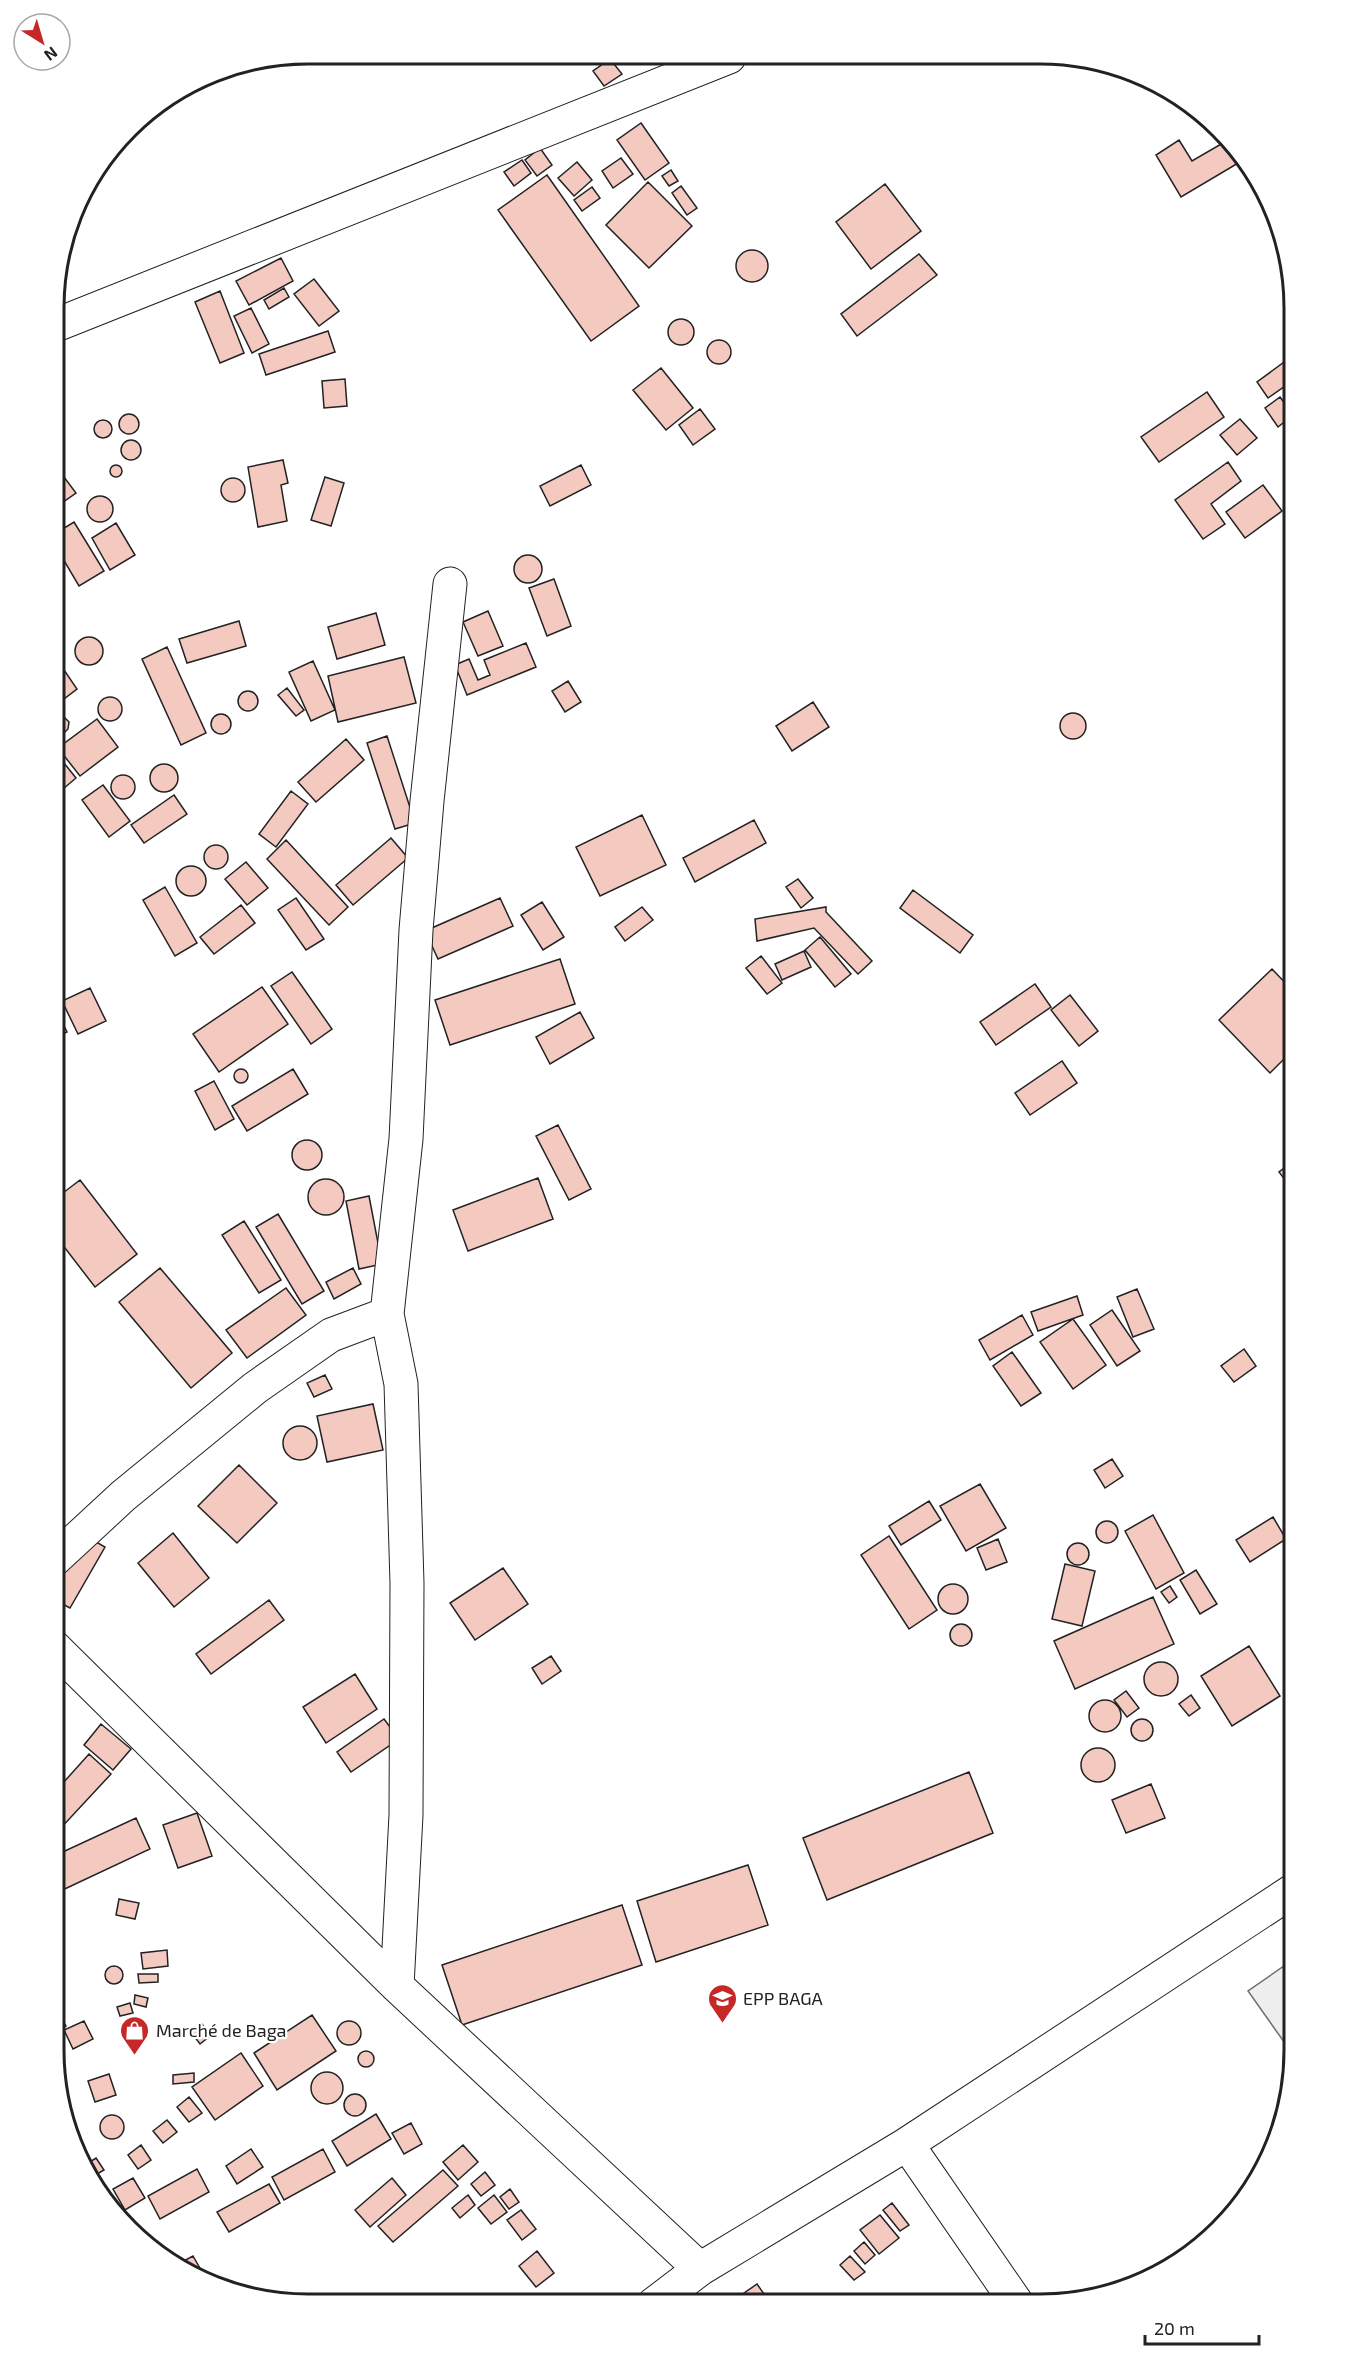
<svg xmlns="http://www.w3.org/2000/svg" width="1349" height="2359" font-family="'Exo 2',sans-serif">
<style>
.green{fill:#eee;stroke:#6f6f6f;stroke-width:1.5}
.building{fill:#f3c9c0;stroke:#222;stroke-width:1.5}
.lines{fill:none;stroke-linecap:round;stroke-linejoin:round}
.street-casing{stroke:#222;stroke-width:35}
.street{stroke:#fff;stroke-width:33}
.labels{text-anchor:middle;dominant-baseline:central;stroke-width:4.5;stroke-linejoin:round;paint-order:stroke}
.poi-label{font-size:18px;fill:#222;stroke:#fff;text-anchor:start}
.rim{fill:none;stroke:#222;stroke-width:3}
</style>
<rect width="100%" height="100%" fill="#fff"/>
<!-- green -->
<path class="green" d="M1294 1959V2056L1248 1991Z"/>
<!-- building -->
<path class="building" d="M610 59 622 74 604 86 593 71Z
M641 123 669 163 645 180 617 140Z
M1179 140 1192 161 1228 140 1245 159 1181 197 1156 155Z
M540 148 552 165 537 176 525 160Z
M621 158 633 174 613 188 602 171Z
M522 160 531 173 514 186 504 172Z
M577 162 592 180 574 196 558 178Z
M671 170 678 181 669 186 662 176Z
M547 175 639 306 591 341 498 210Z
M648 182 692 226 649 268 606 225Z
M885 184 921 231 871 269 836 222Z
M681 186 697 208 687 215 672 193Z
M592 187 600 198 582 211 574 200Z
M736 266a16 16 0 1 1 32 0a16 16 0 1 1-32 0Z
M919 254 937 275 857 336 841 314Z
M281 258 293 281 249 305 236 281Z
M314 279 339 311 319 326 294 294Z
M284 288 289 297 269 309 264 300Z
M220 291 244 353 220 363 195 302Z
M251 308 269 344 252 353 234 316Z
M668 332a13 13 0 1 1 26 0a13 13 0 1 1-26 0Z
M328 331 335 352 266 375 259 354Z
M707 352a12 12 0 1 1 24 0a12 12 0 1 1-24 0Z
M1295 354V379L1268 398 1257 382Z
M661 368 693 408 666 430 633 390Z
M345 379 347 406 324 408 322 381Z
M1207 392 1224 417 1159 462 1141 437Z
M1280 397 1293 415 1278 427 1265 408Z
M700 409 715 429 693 445 679 425Z
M119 424a10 10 0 1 1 20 0a10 10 0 1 1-20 0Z
M1240 419 1257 438 1237 455 1220 435Z
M94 429a9 9 0 1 1 18 0a9 9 0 1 1-18 0Z
M121 450a10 10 0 1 1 20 0a10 10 0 1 1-20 0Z
M283 460 288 483 281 485 287 521 258 527 248 467Z
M1228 462 1241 481 1211 504 1225 524 1203 539 1175 500Z
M581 465 591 485 550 506 540 486Z
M110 471a6 6 0 1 1 12 0a6 6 0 1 1-12 0Z
M58 469 76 493 56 507V471Z
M325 477 344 483 331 526 311 520Z
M221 490a12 12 0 1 1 24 0a12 12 0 1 1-24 0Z
M1263 485 1282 511 1245 538 1226 512Z
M87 509a13 13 0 1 1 26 0a13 13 0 1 1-26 0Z
M74 522 104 571 79 586 56 547V533Z
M116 523 135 555 110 570 92 538Z
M514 569a14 14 0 1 1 28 0a14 14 0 1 1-28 0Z
M554 579 571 626 547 636 529 588Z
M488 611 503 646 478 656 463 622Z
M376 613 385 645 337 659 328 627Z
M239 621 246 646 187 663 179 639Z
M75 651a14 14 0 1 1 28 0a14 14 0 1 1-28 0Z
M526 643 536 667 467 695 455 665 469 659 478 680 490 675 484 660Z
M167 647 206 733 181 745 142 659Z
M404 657 416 703 338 722 328 676Z
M313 661 335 710 311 721 289 672Z
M62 667 77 689 56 705V671Z
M568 681 581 702 565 712 552 691Z
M287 688 304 710 296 716 278 695Z
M238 701a10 10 0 1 1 20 0a10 10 0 1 1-20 0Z
M98 709a12 12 0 1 1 24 0a12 12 0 1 1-24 0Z
M813 702 829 727 792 751 776 726Z
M1060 726a13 13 0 1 1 26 0a13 13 0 1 1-26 0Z
M211 724a10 10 0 1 1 20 0a10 10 0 1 1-20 0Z
M58 717H64L69 722 68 729 64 733 56 732V718Z
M97 719 118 747 80 776 58 748Z
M387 736 415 823 395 829 367 743Z
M346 739 364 760 316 802 298 782Z
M56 753 76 778 56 795Z
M150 778a14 14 0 1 1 28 0a14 14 0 1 1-28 0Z
M111 787a12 12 0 1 1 24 0a12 12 0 1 1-24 0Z
M103 785 130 821 109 837 82 800Z
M291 791 308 804 276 847 259 834Z
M174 795 187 814 144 843 131 825Z
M642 815 666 865 600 896 576 847Z
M754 820 766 843 695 882 683 858Z
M391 838 408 858 353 905 336 885Z
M286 840 348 907 329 925 267 859Z
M204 857a12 12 0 1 1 24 0a12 12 0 1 1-24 0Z
M246 862 268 888 247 905 225 879Z
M176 881a15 15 0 1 1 30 0a15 15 0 1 1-30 0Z
M798 879 813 898 801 908 786 887Z
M165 887 197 943 175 956 143 900Z
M913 890 973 935 960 953 900 908Z
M296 898 324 939 306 950 278 910Z
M500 898 513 926 438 959 425 931Z
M542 902 564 937 543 950 521 915Z
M241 905 255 923 214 954 200 937Z
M642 907 653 920 625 941 615 927Z
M826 907V912L872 961 858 974 814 928 757 941 755 919Z
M820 937 851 974 835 987 805 950Z
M804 951 811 967 782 980 775 964Z
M761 956 782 983 767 994 746 968Z
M560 959 575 1004 450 1045 435 1000Z
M1272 969 1295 993V1048L1270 1073 1219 1020Z
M292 972 332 1029 311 1044 271 986Z
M1035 984 1051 1007 996 1045 980 1022Z
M262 987 288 1024 219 1072 193 1034Z
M90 988 106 1021 78 1034 62 1001Z
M1070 995 1098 1031 1079 1046 1051 1010Z
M55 1008 67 1032 55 1038Z
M580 1012 594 1038 550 1064 536 1037Z
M1062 1061 1077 1083 1030 1115 1015 1093Z
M234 1076a7 7 0 1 1 14 0a7 7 0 1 1-14 0Z
M293 1069 308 1094 247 1131 232 1106Z
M214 1081 234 1119 215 1130 195 1091Z
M558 1125 591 1189 569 1200 536 1136Z
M292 1155a15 15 0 1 1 30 0a15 15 0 1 1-30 0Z
M1295 1160V1193L1279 1172Z
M538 1178 553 1219 468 1251 453 1210Z
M308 1197a18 18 0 1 1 36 0a18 18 0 1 1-36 0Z
M80 1180 137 1254 95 1287 55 1235V1199Z
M369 1196 382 1264 359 1269 346 1201Z
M278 1214 324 1291 302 1304 256 1227Z
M244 1221 281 1280 259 1293 222 1235Z
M160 1268 232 1353 191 1388 119 1302Z
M353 1268 361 1284 334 1299 326 1282Z
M286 1288 306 1315 247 1358 226 1330Z
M1137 1289 1154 1329 1133 1337 1117 1297Z
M1077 1296 1083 1315 1038 1331 1031 1312Z
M1112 1310 1140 1351 1117 1366 1090 1325Z
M1022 1315 1033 1335 990 1360 979 1340Z
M1073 1319 1106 1365 1073 1389 1040 1342Z
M1244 1349 1256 1366 1234 1382 1221 1366Z
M1012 1352 1041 1393 1021 1406 993 1366Z
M325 1375 332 1389 314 1397 307 1383Z
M373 1404 383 1450 327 1462 317 1416Z
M283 1443a17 17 0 1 1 34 0a17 17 0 1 1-34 0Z
M1112 1459 1123 1476 1105 1488 1094 1470Z
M239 1465 277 1503 237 1543 198 1506Z
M980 1484 1006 1528 966 1551 940 1506Z
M929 1501 941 1520 901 1545 889 1526Z
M1153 1515 1184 1573 1156 1589 1125 1531Z
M1273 1517 1286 1539 1250 1562 1236 1540Z
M1096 1532a11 11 0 1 1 22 0a11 11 0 1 1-22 0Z
M173 1533 209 1578 174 1607 138 1563Z
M84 1535 105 1547 70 1608 55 1600V1586Z
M889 1536 937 1610 909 1629 861 1555Z
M998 1539 1007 1562 986 1570 977 1548Z
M1067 1554a11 11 0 1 1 22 0a11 11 0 1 1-22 0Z
M1065 1564 1095 1571 1082 1626 1052 1619Z
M503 1568 528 1604 475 1640 450 1603Z
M1196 1570 1217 1604 1200 1614 1180 1580Z
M938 1599a15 15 0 1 1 30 0a15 15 0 1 1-30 0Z
M1170 1586 1177 1597 1169 1603 1161 1592Z
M1153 1597 1174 1644 1075 1689 1054 1641Z
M269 1600 284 1620 211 1674 196 1654Z
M950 1635a11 11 0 1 1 22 0a11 11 0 1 1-22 0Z
M1249 1646 1280 1696 1232 1726 1201 1676Z
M551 1656 561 1671 542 1684 532 1668Z
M1144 1679a17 17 0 1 1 34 0a17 17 0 1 1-34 0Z
M355 1674 377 1709 326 1743 303 1707Z
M1126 1691 1139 1708 1127 1717 1114 1700Z
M1191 1695 1200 1708 1189 1716 1179 1704Z
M1089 1716a16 16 0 1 1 32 0a16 16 0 1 1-32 0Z
M384 1719 399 1739 351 1772 337 1752Z
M1131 1730a11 11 0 1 1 22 0a11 11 0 1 1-22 0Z
M101 1724 131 1749 113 1770 84 1745Z
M1081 1765a17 17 0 1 1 34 0a17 17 0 1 1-34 0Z
M89 1754 111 1774 59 1830 54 1825V1793Z
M969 1772 993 1833 827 1900 803 1838Z
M1151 1784 1165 1818 1126 1833 1112 1800Z
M197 1813 212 1856 178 1868 163 1825Z
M136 1818 150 1849 54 1894V1856Z
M748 1865 768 1925 656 1962 637 1901Z
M119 1899 139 1903 135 1919 116 1915Z
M622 1905 642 1965 462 2025 442 1965Z
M167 1950 168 1966 143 1969 141 1953Z
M105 1975a9 9 0 1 1 18 0a9 9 0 1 1-18 0Z
M138 1974H158V1982L139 1983Z
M135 1995 148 1998 146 2007 134 2004Z
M130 2003 133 2013 120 2016 117 2007Z
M54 2007 66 2026 55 2033 54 2031Z
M312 2015 336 2051 277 2090 254 2053Z
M337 2033a12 12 0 1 1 24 0a12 12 0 1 1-24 0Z
M84 2021 93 2039 73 2049 64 2030Z
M202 2024 210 2036 200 2044 191 2032Z
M358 2059a8 8 0 1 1 16 0a8 8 0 1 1-16 0Z
M241 2053 263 2086 215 2120 192 2087Z
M311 2088a16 16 0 1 1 32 0a16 16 0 1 1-32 0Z
M194 2073V2082L173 2084V2075Z
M109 2074 116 2095 95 2102 88 2081Z
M344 2105a11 11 0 1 1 22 0a11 11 0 1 1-22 0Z
M189 2097 202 2113 189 2122 177 2107Z
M376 2114 391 2139 347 2166 332 2141Z
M100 2127a12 12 0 1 1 24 0a12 12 0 1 1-24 0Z
M167 2120 177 2132 163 2143 153 2131Z
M411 2123 422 2144 404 2154 392 2133Z
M141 2145 151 2160 138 2169 128 2155Z
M463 2145 478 2162 458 2180 443 2162Z
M251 2149 263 2167 237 2184 226 2166Z
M323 2149 335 2172 284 2200 272 2177Z
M96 2158 104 2170 92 2177 85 2165Z
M197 2169 209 2192 160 2219 148 2196Z
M443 2170 458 2186 393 2242 378 2226Z
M485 2172 495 2185 481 2196 471 2184Z
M133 2178 145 2198 125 2210 113 2189Z
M392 2178 406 2195 370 2227 355 2210Z
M269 2184 280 2203 229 2232 217 2212Z
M510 2189 519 2202 509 2209 500 2197Z
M468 2195 475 2205 460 2218 452 2208Z
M494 2195 507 2212 491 2224 478 2208Z
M892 2203 909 2225 900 2231 883 2210Z
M521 2210 536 2229 522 2240 507 2220Z
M880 2215 899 2238 879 2254 860 2230Z
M864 2242 875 2255 865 2264 854 2251Z
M537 2251 554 2273 536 2287 519 2266Z
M193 2256 209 2284 176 2265Z
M850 2256 865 2272 854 2280 840 2265Z
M757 2284 771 2304H741L737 2298Z"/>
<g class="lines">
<defs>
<path id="street" d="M56 325 729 57
M55 1559 123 1496 255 1388 331 1335 387 1314
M54 1647 397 1986 700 2269
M397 1986 406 1815 407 1583 401 1384 387 1314 406 1139 416 930 427 801 450 584
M907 2144 1018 2305
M654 2304 700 2269 907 2144 1294 1890"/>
</defs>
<!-- street casing -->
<use href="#street" class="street-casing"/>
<!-- street -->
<use href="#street" class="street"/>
</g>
<!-- icons -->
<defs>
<symbol id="school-pin" viewBox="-11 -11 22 30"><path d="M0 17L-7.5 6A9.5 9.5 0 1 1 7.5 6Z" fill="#c62828" stroke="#fff"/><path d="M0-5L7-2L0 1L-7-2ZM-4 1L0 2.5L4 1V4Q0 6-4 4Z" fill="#fff"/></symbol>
<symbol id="shop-pin" viewBox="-11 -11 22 30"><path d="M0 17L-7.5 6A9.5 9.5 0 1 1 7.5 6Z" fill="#c62828" stroke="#fff"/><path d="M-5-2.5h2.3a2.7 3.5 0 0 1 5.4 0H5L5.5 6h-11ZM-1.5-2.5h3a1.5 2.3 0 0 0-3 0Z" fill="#fff"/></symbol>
</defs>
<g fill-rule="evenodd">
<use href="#school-pin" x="706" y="1982" width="33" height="45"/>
<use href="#shop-pin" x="118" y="2014" width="33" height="45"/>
</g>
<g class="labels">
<!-- poi labels -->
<g class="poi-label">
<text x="743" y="1998">EPP BAGA</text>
<text x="156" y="2030">Marché de Baga</text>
</g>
</g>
<!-- crop -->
<path d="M0 0H1349V2359H0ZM308 64H1040A244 244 0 0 1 1284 308V2050A244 244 0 0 1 1040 2294H308A244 244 0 0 1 64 2050V308A244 244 0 0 1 308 64Z" fill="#fff" fill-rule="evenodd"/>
<path class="rim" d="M308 64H1040A244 244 0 0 1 1284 308V2050A244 244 0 0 1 1040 2294H308A244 244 0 0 1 64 2050V308A244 244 0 0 1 308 64Z"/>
<!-- north arrow -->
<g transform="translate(42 42) rotate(143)"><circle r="28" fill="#ffffff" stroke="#a7a7a7" stroke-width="1.5"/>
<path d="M0-4.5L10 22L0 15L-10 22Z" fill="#c62828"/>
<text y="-9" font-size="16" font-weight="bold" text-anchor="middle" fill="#222222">N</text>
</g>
<!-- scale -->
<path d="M1145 2335v9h114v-9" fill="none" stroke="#222222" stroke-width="3"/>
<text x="1154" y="2335" font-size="18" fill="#222222" stroke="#ffffff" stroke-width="4.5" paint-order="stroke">20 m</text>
</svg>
